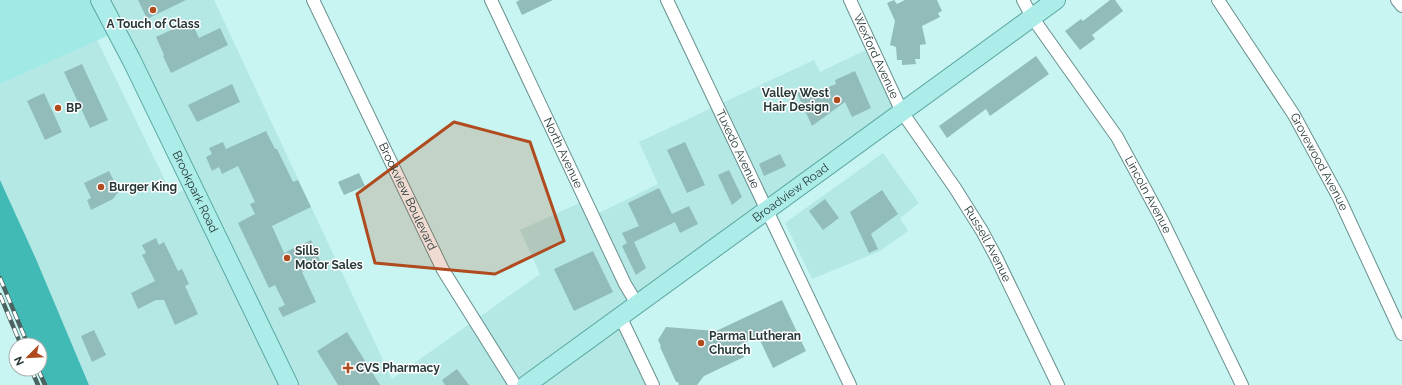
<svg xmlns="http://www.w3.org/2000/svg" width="1402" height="385" font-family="Raleway,sans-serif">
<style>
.built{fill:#b3e8e5}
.green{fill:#a0e9e5}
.forest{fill:#41b9b5}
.building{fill:#92bcba}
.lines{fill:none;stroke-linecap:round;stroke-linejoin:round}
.street-casing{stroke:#67908e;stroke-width:14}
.primary-casing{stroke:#5aa6a2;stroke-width:20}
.street{stroke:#fff;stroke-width:12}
.primary{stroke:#adede9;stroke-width:18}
.rail-casing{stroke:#4a6260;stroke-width:4.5}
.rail{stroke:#fff;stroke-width:3;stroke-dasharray:9;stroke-linecap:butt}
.marked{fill:#b04a1f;fill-opacity:0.2;stroke:#b04a1f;stroke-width:3;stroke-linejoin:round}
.poi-dot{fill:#b04a1f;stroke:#fff;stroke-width:1.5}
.labels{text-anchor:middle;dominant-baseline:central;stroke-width:3;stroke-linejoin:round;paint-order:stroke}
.poi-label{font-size:12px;font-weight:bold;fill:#273938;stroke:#fff;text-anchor:start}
.street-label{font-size:12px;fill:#273938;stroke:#fff}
</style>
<rect width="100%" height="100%" fill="#c8f5f2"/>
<!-- built -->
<path class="built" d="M100 0H214L392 379 540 274 520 230 586 200 593 216 658 184 639 142 814 60 820 72 872 47 902 112 620 316 653 385H89L36 259 0 180V84L97 40 172 195 193 186Z
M883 153 919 203 900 218 908 231 880 251 812 279 785 223Z"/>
<!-- green -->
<path class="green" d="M0 0H103L118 31 0 84Z"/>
<!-- forest -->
<path class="forest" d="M0 180 36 259 89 385H45L38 369H40V345H28L0 278Z"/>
<!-- building -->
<path class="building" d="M138 0H186L147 19Z
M520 0H553L522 15 516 2Z
M894 0 897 4 905 0H937L942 11 938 13 940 17 922 26 926 44 920 45V59H915L916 64 902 65V60H897L896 47 890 45 895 21 887 3Z
M1110 0H1115L1123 11 1092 35 1095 39 1080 50 1065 31 1081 19 1083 21Z
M191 21 199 38 220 28 228 45 171 73 163 56 164 55 156 37Z
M1036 56 1049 74 990 116 986 109 947 138 939 126Z
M82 64 108 120 90 128 64 72Z
M855 71 871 108 852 117 845 102 812 126 797 93 811 87 814 93 836 84 835 80Z
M232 84 240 102 197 122 188 105Z
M44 93 62 132 45 140 27 101Z
M266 131 275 149H277L293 182 298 180 311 207 272 226 284 253 311 240 321 263 302 272 316 302 283 317 278 308 285 305 275 285 269 288 238 223 255 214 250 204 255 202 238 166 222 174 219 167 212 171 206 157 212 154 209 148 223 142 226 149Z
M685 142 705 185 687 193 667 150Z
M780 154 786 166 764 176 759 164Z
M729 170 742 197 732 205 718 175Z
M109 171 119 191 113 199 91 210 87 200 91 198 84 183Z
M359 173 365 186 344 195 338 182Z
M659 188 672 214 689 206 698 224 680 233 675 222 634 242 646 268 636 275 622 246 627 243 622 233 639 226 628 203Z
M882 190 898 214 871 234 878 249 869 253 850 212Z
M825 199 839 218 823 230 809 211Z
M156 238 159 245 164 242 178 271 182 269 189 284 185 286 198 314 175 325 164 300H156L138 309 131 293 155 281 142 255 146 253 142 245Z
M593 251 613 292 574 311 554 269Z
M782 300 806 351 773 368 758 336 739 345 744 357 704 376 697 385H679L678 382H676L660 347 661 346 658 340 666 327 716 331Z
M94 330 106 355 92 362 81 336Z
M347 332 380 385H338L317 351Z
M457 369 469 385H445L442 380Z"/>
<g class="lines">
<defs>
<g id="street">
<path id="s1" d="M313 0 443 270 515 385"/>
<path id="s2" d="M491 0 625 284 637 304"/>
<path id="s3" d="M667 0 850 385"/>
<path id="s4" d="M850 0 902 112 955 188 982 231 996 257 1058 385"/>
<path id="s5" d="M1023 0 1032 17 1117 137 1162 220 1242 385"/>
<path id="s6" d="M1218 0 1294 115 1339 198 1402 334"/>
<path d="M1397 0 1402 6"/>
<path d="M620 316 653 385"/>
</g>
<g id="primary">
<path id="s7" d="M100 0 132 61 289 385"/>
<path id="s8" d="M526 385 1056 0"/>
</g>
</defs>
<!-- street casing -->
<use href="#street" class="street-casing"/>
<!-- primary casing -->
<use href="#primary" class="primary-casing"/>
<!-- street -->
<use href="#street" class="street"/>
<!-- primary -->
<use href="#primary" class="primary"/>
<defs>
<path id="rail" d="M0 278 28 345
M0 295 21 345
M31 369 38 385
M38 369 45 385"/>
</defs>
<!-- rail casing -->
<use href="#rail" class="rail-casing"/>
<!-- rail -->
<use href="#rail" class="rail"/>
</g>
<!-- marked area -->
<path class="marked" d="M454 122 530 142 564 241 495 274 375 263 357 194Z"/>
<!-- markers -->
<g class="poi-dot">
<circle cx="153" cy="10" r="4"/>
<circle cx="837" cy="100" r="4"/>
<circle cx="58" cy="108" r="4"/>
<circle cx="101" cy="187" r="4"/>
<circle cx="287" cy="258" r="4"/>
<circle cx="701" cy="343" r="4"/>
<path d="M346 362h4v4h4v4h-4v4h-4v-4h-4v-4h4z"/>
</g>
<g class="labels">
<!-- poi labels -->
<g class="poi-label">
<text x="153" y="24" text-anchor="middle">A Touch of Class</text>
<text x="829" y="93" text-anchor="end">Valley West<tspan x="829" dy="14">Hair Design</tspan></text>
<text x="66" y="108">BP</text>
<text x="109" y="187">Burger King</text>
<text x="295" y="251">Sills<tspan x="295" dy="14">Motor Sales</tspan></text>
<text x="709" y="336">Parma Lutheran<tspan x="709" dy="14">Church</tspan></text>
<text x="356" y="368">CVS Pharmacy</text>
</g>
<!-- street labels -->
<g class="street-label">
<text stroke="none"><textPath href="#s4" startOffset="62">Wexford Avenue</textPath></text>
<text stroke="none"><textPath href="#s3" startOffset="165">Tuxedo Avenue</textPath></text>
<text stroke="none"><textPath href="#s2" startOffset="169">North Avenue</textPath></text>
<text stroke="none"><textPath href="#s6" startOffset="191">Grovewood Avenue</textPath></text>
<text stroke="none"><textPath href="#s7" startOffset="214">Brookpark Road</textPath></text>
<text stroke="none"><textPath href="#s8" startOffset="327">Broadview Road</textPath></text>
<text stroke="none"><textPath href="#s5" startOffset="232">Lincoln Avenue</textPath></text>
<text stroke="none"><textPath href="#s1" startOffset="218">Brookview Boulevard</textPath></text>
<text stroke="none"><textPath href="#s4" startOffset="281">Russell Avenue</textPath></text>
</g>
</g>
<!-- north arrow -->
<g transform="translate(28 357) rotate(246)"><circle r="19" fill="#ffffff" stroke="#a9b0af"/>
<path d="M0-3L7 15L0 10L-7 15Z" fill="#b04a1f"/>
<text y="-6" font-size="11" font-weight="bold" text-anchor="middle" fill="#273938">N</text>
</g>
</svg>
